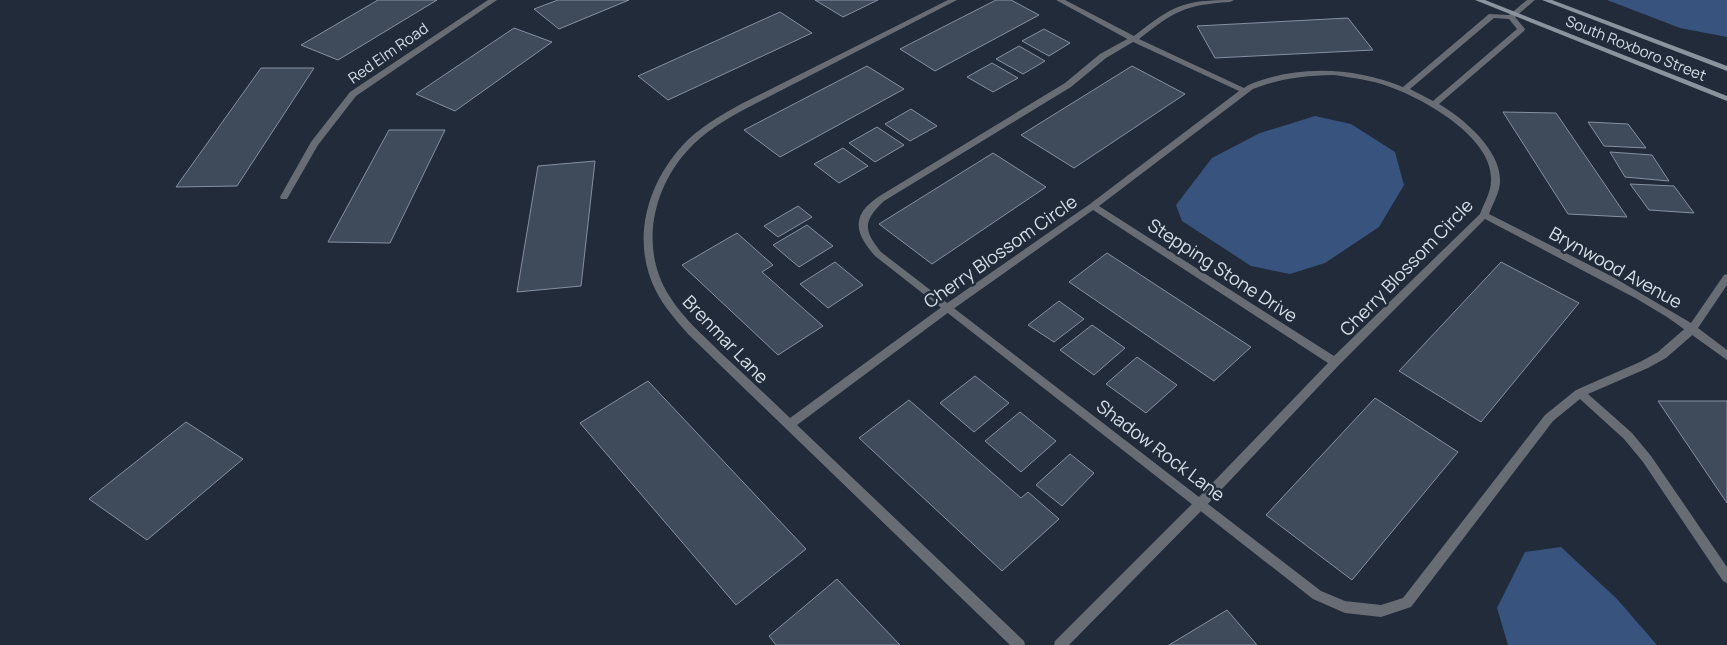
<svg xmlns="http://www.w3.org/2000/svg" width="1727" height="645" font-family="Manrope,sans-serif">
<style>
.forest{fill:#38537e}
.building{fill:#3f4a5a;stroke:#8591a3}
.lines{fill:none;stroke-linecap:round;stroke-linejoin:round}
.lane{fill:#686d75;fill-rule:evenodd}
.street{fill:#686d75;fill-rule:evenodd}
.secondary{fill:#8b939f;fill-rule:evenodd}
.labels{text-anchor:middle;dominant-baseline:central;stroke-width:5;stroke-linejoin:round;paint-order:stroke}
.far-street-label{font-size:15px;fill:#d8dfe9;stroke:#212b3a}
.street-label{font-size:18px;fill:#d8dfe9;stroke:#212b3a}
</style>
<rect width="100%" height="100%" fill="#212b3a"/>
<!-- forest -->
<path class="forest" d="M1607 0H1727V37L1680 28Z
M1315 116 1351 124 1395 152 1404 185 1379 227 1325 263 1290 274 1251 266 1182 221 1176 205 1212 158 1260 133Z
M1561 547 1617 599 1657 645H1508L1497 608 1525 552Z"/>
<!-- building -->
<path class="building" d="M378 0H437L338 60 301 45Z
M558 0H629L559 29 534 9Z
M815 0H878L843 17Z
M996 0H1011L1039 15 935 71 900 49Z
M780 12 812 33 668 100 638 76Z
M1348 18 1373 50 1215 58 1197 26Z
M514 28 552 42 455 111 416 94Z
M1044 29 1070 43 1049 56 1022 41Z
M1019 46 1045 61 1023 74 996 59Z
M992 63 1018 78 993 92 967 77Z
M867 66 904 89 780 157 744 130Z
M1132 66 1185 94 1074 168 1021 135Z
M261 68H314L237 186 176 187Z
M911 109 937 126 910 141 885 124Z
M1503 112 1556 113 1627 217 1568 214Z
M1588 122 1628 124 1646 148 1604 146Z
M877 127 904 145 875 162 849 143Z
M389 130H445L390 243 328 242Z
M843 148 868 166 839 183 814 164Z
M1610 152 1652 155 1669 181 1625 177Z
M993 153 1046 187 932 264 879 224Z
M595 161 581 286 517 292 538 166Z
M1630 184 1674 186 1694 213 1649 210Z
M798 206 812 217 778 237 764 226Z
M807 225 833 246 799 267 773 245Z
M737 233 773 265 762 272 823 326 778 355 682 265Z
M1107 253 1251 347 1214 381 1069 282Z
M835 262 863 285 828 308 800 284Z
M1501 262 1579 303 1481 422 1399 371Z
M1059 301 1084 319 1054 342 1028 325Z
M1092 325 1125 348 1094 375 1060 350Z
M1137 357 1177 385 1146 413 1106 384Z
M975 376 1009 403 974 432 940 403Z
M648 381 806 549 736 605 580 423Z
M1375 398 1458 452 1352 580 1266 515Z
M909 400 1021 498 1028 492 1059 519 1002 571 859 438Z
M1658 401H1727V503Z
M1020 412 1056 441 1021 472 985 441Z
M186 422 243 459 147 540 89 499Z
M1070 454 1094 473 1062 506 1036 485Z
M837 579 900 645H776L769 636Z
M1227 610 1257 645H1169Z"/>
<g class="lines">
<!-- lane -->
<path class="lane" d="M1131 37H1134L1138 39 1106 58 1071 87 884 201C863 221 863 230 881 252L1321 591 1345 601 1381 605 1403 598 1545 415 1576 390 1640 362 1658 352 1689 325H1697L1698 328 1697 331 1666 358 1648 368 1588 394 1632 433 1651 456 1727 567V583L1723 581 1643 462 1624 439 1580 399 1553 421 1411 607 1381 617 1345 613 1313 599 875 256C864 243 852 228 863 211 867 205 873 201 878 197L1065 83 1100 54Z"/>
<!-- street -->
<path class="street" d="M488 0H497L356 96 318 145 287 199H281L280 197 311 142 350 92Z
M948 0H957L747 108C726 119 704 132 688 150 652 189 639 250 670 297 683 318 703 335 721 353 744 374 767 396 790 418L943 306 1090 204 1239 91 1131 41 1056 0H1065L1134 36C1174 5 1182 0 1234 0L1230 2C1184 5 1175 11 1139 39L1244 88C1249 84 1256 82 1262 80 1307 65 1359 69 1403 87L1489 14 1509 15 1527 0H1535L1515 17 1525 29 1524 31 1439 104C1463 118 1501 150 1500 181 1500 192 1493 203 1489 214L1613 277 1691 323 1724 275 1727 274V285L1698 328 1727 350V360L1667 317 1637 299 1485 219 1339 365 1205 507 1069 645H1054L1055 641 1197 499 1328 363 1093 210 949 312 797 425 1024 641 1025 645H1010L688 334C676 320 664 307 656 291 631 242 646 186 682 146 698 128 720 116 741 104ZM1494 18 1509 19 1517 29 1433 101 1410 89ZM1334 75C1353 78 1372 80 1390 87 1424 99 1494 138 1491 181 1491 192 1484 203 1480 214L1334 356 1099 206 1253 89C1282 78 1302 76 1334 75Z"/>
<!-- secondary -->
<path class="secondary" d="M1475 0H1485L1727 96V101Z
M1542 0H1552L1727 66V71Z"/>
</g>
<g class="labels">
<!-- far-street labels -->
<g class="far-street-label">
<text transform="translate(1636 48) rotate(22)">South Roxboro Street</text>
<text transform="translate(388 53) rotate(-35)">Red Elm Road</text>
</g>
<!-- street labels -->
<g class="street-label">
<text transform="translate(1000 251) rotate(-35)">Cherry Blossom Circle</text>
<text transform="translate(1406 267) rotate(-46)">Cherry Blossom Circle</text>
<text transform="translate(1616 267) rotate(29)">Brynwood Avenue</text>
<text transform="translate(1223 270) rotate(33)">Stepping Stone Drive</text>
<text transform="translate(726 339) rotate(46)">Brenmar Lane</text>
<text transform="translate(1161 450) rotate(37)">Shadow Rock Lane</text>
</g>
</g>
</svg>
